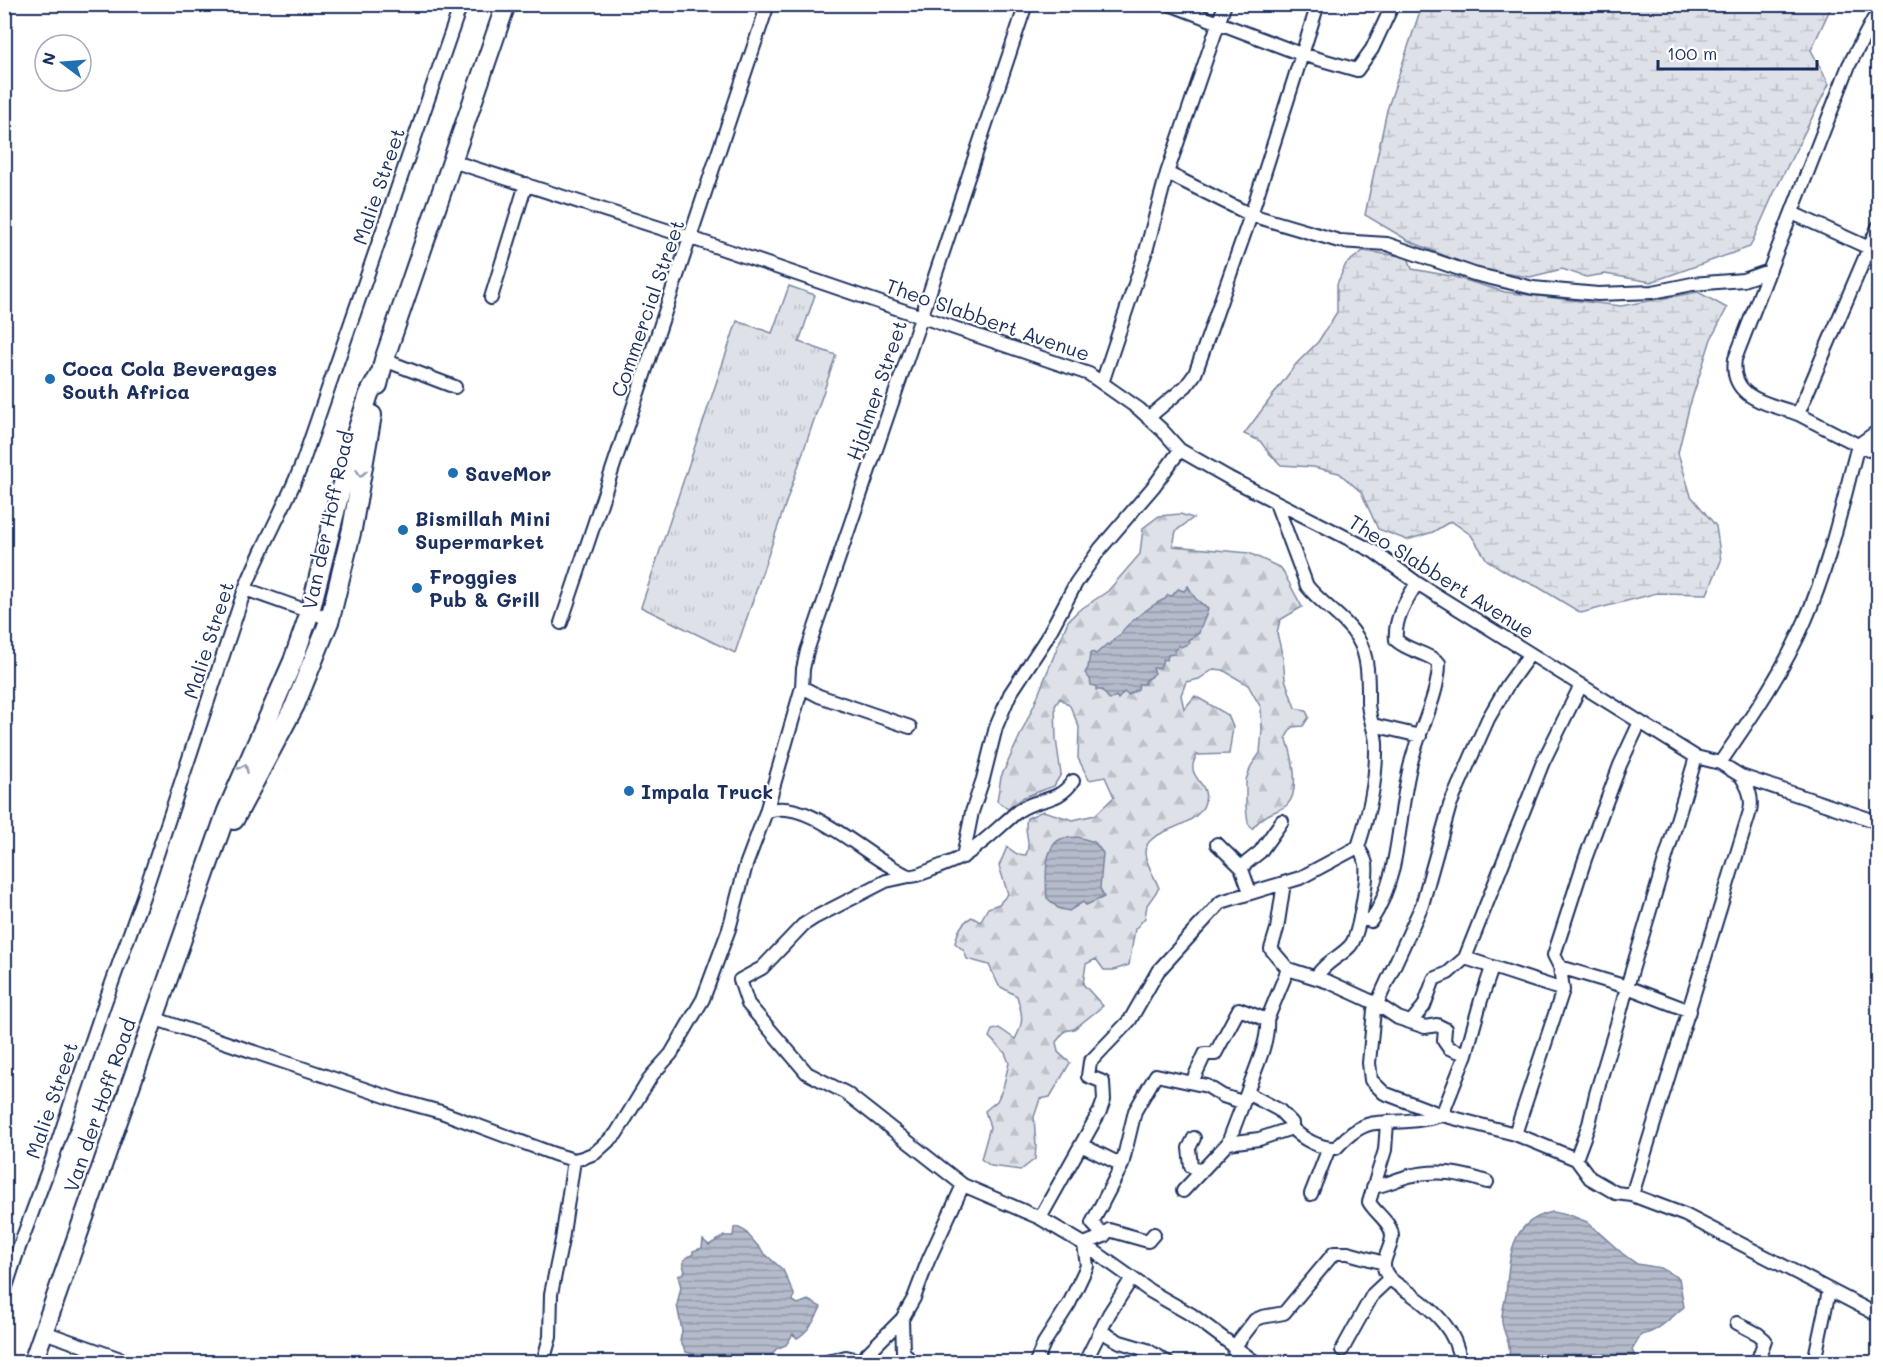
<svg xmlns="http://www.w3.org/2000/svg" width="1883" height="1367" font-family="Mali,sans-serif">
<style>
.grass{fill:url(#grass-tufts);stroke:#7c88a2;stroke-width:1.5}
.forest{fill:url(#forest-firs);stroke:#7c88a2;stroke-width:1.5}
.wetland{fill:url(#wetland-marsh);stroke:#7c88a2;stroke-width:1.5}
.water{fill:url(#water-rules);stroke:#77839f;stroke-width:1.5}
.lines{fill:none;stroke-linecap:round;stroke-linejoin:round}
.street-casing{stroke:#1b2f5e;stroke-width:16}
.secondary-casing{stroke:#1b2f5e;stroke-width:22}
.street{stroke:#fff;stroke-width:12}
.secondary{stroke:#fff;stroke-width:18}
.oneway{stroke:#8d97ae}
.poi-dot{fill:#1f6fb2;stroke:#fff;stroke-width:2}
.labels{text-anchor:middle;dominant-baseline:central;stroke-width:4.5;stroke-linejoin:round;paint-order:stroke}
.street-label{font-size:20px;fill:#1b2f5e;stroke:#fff}
.poi-label{font-size:20px;font-weight:bold;fill:#1b2f5e;stroke:#fff;text-anchor:start}
</style>
<defs>
<pattern id="grass-tufts" width="24" height="20" patternUnits="userSpaceOnUse" patternTransform="scale(1.5)"><rect width="24" height="20" fill="#dee1e7"/><path d="M3 7l-1-3M5 7V3M7 7l1-3M15 17l-1-3M17 17v-4M19 17l1-3" fill="none" stroke="#bec1c9"/></pattern>
<pattern id="forest-firs" width="22" height="20" patternUnits="userSpaceOnUse" patternTransform="scale(1.5)"><rect width="22" height="20" fill="#dee1e7"/><path d="M5 1l3.5 6h-7zM16 11l3.5 6h-7z" fill="#bec1c9"/></pattern>
<pattern id="wetland-marsh" width="20" height="14" patternUnits="userSpaceOnUse" patternTransform="scale(1.5)"><rect width="20" height="14" fill="#dee1e7"/><path d="M1 5h8M5 5V1M11 12h8M15 12V8" fill="none" stroke="#bec1c9"/></pattern>
<pattern id="water-rules" width="6" height="5" patternUnits="userSpaceOnUse" patternTransform="scale(1.5)"><rect width="6" height="5" fill="#b5bbca"/><path d="M0 2.5h6" fill="none" stroke="#9298a7"/></pattern>
</defs>
<rect width="100%" height="100%" fill="#fff"/>
<filter id="ink" filterUnits="userSpaceOnUse"><feTurbulence type="fractalNoise" baseFrequency=".0167" numOctaves="2"/><feDisplacementMap in="SourceGraphic" scale="12" xChannelSelector="R" yChannelSelector="G"/><feConvolveMatrix kernelMatrix="1 2 1 2 8 2 1 2 1" color-interpolation-filters="sRGB"/></filter>
<g filter="url(#ink)">
<!-- grass -->
<path class="grass" d="M789 286 815 295 799 342 836 355 735 653 641 607 737 321 772 333Z"/>
<!-- forest -->
<path class="forest" d="M1180 514 1193 518 1176 531 1173 546 1249 553 1281 568 1302 607 1280 620 1277 633 1283 658 1285 679 1295 708 1306 711 1309 717 1303 726 1292 727 1286 737C1292 753 1301 792 1287 805 1281 810 1272 812 1266 816 1260 819 1256 824 1252 829L1248 823 1246 807V780L1251 766 1260 753 1262 730 1261 708 1248 685 1223 670 1214 669 1199 679 1186 682 1181 695 1184 709 1195 696 1228 715 1233 727 1229 754 1197 755C1182 779 1213 781 1204 805 1194 830 1145 828 1145 853 1145 861 1156 880 1159 888L1147 905 1145 918 1135 929 1129 965 1114 970H1104L1096 959 1086 964 1083 984 1103 1006 1074 1029 1065 1031 1056 1042 1058 1052 1070 1063 1050 1097 1040 1099 1034 1117 1036 1146 1035 1159 1021 1170 991 1166 981 1159 990 1127 985 1111 997 1101 1003 1088 1009 1063 1005 1053 989 1037 992 1030 999 1028 1015 1039C1025 1021 1022 1014 1017 996L999 986 989 965 967 959 964 951 955 943C958 931 961 923 972 917L980 922 988 908 999 904 1008 894 999 866 1007 847 1017 854 1026 855C1032 839 1023 834 1027 818L1043 811 1073 820 1095 815 1114 797 1105 777 1089 780 1078 758 1079 727 1070 706 1060 698 1055 706 1056 739 1061 774 1054 786 1024 797 1008 809 997 801 1001 777 1034 705 1068 621 1078 611 1108 591 1140 554 1143 528 1159 516Z"/>
<!-- wetland -->
<path class="wetland" d="M1422 5H1832L1811 50 1829 84 1773 195 1750 247 1651 282 1605 274 1586 277 1562 269 1530 277 1480 270 1409 241 1365 215 1387 110Z
M1363 251 1408 257 1412 269 1451 276 1505 292 1621 306 1698 292 1727 308 1711 339 1689 408 1678 453 1691 496 1716 526 1721 561 1707 594 1657 593 1581 613 1538 587 1508 573 1487 560 1471 535 1451 521 1433 532 1407 540 1378 529 1361 492 1339 473 1313 467 1281 465 1269 453 1260 441 1244 434 1296 364 1318 342 1337 312V284L1346 264Z"/>
<!-- water -->
<path class="water" d="M1188 586 1195 598 1208 609C1206 618 1201 624 1199 633L1188 640 1190 643 1181 647 1178 645 1177 649 1174 650 1175 654 1168 655 1167 660 1163 659 1160 668H1153L1155 673 1145 681V684H1139L1138 689 1128 695 1124 692 1118 699 1116 696 1110 700 1102 690H1096V686L1091 685 1090 679 1085 673 1088 668 1090 654 1092 652 1096 654 1107 644 1110 645 1115 638 1121 634C1124 625 1156 602 1165 599L1168 595 1172 596 1178 589 1184 591Z
M1078 837 1094 842 1103 853 1100 888 1104 897 1086 905 1083 902 1069 911 1058 908 1047 898C1046 882 1043 850 1059 840 1064 837 1072 838 1078 837Z
M1553 1212 1572 1216 1587 1222 1623 1254 1637 1264 1661 1268 1679 1278 1684 1307C1670 1318 1658 1332 1641 1335L1632 1350 1638 1362H1507C1514 1346 1504 1337 1502 1322 1501 1314 1505 1302 1506 1294 1510 1257 1509 1221 1553 1212Z
M737 1227 745 1231 764 1253 783 1270 794 1294 793 1301 798 1304 808 1300 821 1307C816 1318 807 1333 797 1338L793 1334 786 1345 776 1349 769 1359 765 1361 757 1359 749 1362H702L698 1355 686 1352 680 1341 682 1331 677 1305 681 1287 678 1276 685 1272 683 1264 685 1259 693 1254V1251L702 1248 703 1240 709 1245 724 1236H733L734 1228Z"/>
<g class="lines">
<defs>
<path id="street" d="M1169 4 1301 54 1357 70 1372 49 1393 4
M452 161 691 238 1089 374 1139 409 1162 430 1180 450 1229 478 1373 551 1417 583 1696 757 1720 763 1741 776 1878 822
M1167 173 1251 215 1339 241 1387 244 1474 274 1533 288 1598 294 1653 292 1692 284 1743 280 1769 271
M1792 213 1878 252
M491 298 526 184
M384 360 455 387
M1102 383 1146 251 1167 173 1225 4
M1798 414C1768 403 1729 399 1735 359L1849 65 1873 20 1878 16
M1148 418 1186 386 1195 374 1251 215 1318 4
M1858 445 1878 431
M1858 445 1878 453
M245 589 330 619
M561 623 768 4
M1530 654 1507 686 1488 719 1450 805 1422 905 1374 1010 1369 1063 1371 1080 1384 1093 1442 1115 1515 1134 1576 1159 1590 1178 1616 1193 1632 1195 1685 1215 1878 1315
M802 687 819 696 910 727
M1373 725 1420 736
M1720 763C1751 718 1783 672 1805 621 1830 564 1842 504 1858 445L1798 414 1878 227
M766 812 802 687 803 669 807 651 922 315 1026 4
M1217 844 1241 867 1250 892
M963 857 972 812 983 779 996 727 1010 694 1046 639 1076 583 1100 549 1154 486 1180 450
M1241 867 1260 852 1282 821
M909 876 886 881 814 918 803 925 762 968 740 980 748 1004 807 1073 846 1093 963 1185 1040 1218 1084 1244 1150 1291 1192 1315 1255 1362
M1284 883 1277 929 1271 949 1288 969 1329 982 1377 1004 1398 1018 1425 1027 1437 1025 1445 1029 1444 1041 1449 1048 1466 1054
M1360 917 1371 921C1404 871 1396 809 1414 752 1422 724 1439 693 1439 663 1426 652 1408 651 1396 640 1394 618 1406 601 1417 583
M1465 958 1563 990
M1560 967 1627 987 1619 1017 1596 1094 1589 1124 1576 1159
M1316 977C1326 961 1339 958 1350 946 1359 937 1368 877 1366 864 1365 858 1361 853 1358 847
M1690 1011 1627 987 1696 757
M153 1018 397 1100 441 1112 554 1154 574 1160 582 1158 595 1153 616 1134 652 1075 671 1054 703 999 729 929 746 865 766 812C803 795 860 851 892 867 897 870 904 875 909 876 915 877 925 872 931 870 942 865 954 862 965 855 984 843 1000 826 1018 811 1037 797 1058 804 1073 781
M1411 1022 1424 1006 1434 979 1448 973 1465 958 1543 762 1581 685
M1192 1082 1205 1054H1215L1239 1009 1267 1020
M1247 1093C1254 1071 1269 1043 1267 1020L1288 969
M1442 1115 1466 1054 1481 1000 1492 968
M1387 1123 1385 1150 1369 1202C1375 1213 1392 1223 1392 1236 1392 1250 1377 1263 1388 1276 1393 1283 1403 1288 1410 1293 1435 1311 1457 1331 1460 1362
M1292 1128 1259 1139 1228 1143 1247 1093 1279 1110 1292 1123V1128C1302 1139 1321 1149 1336 1148 1346 1137 1361 1124 1376 1123 1398 1121 1420 1122 1442 1115
M1515 1134 1563 990 1560 967 1554 955 1585 859 1620 765 1640 722
M1194 1138 1189 1148 1191 1166 1202 1171
M1081 1145 1122 1165
M1373 1187C1386 1185 1397 1179 1409 1176 1437 1169 1460 1173 1487 1182
M1183 1191 1228 1143
M1311 1194 1329 1148
M1632 1195 1750 811C1753 797 1748 787 1741 776
M1040 1218 1100 1111 1104 1100 1103 1082 1088 1076 1090 1062 1130 1020 1158 971 1221 902 1300 878 1358 847C1369 813 1377 780 1376 743 1375 729 1368 716 1368 702 1368 682 1369 657 1358 639 1346 618 1322 605 1307 586L1276 503
M1104 1236 1092 1223 1122 1165 1135 1111 1156 1075 1207 1086 1223 1096 1242 1102
M4 1293 17 1253 52 1159 103 1008 145 891 245 589C262 546 285 507 302 464L461 4
M1737 1323 1758 1334 1765 1340 1757 1362
M1100 1331 1120 1342 1147 1350 1167 1362
M44 1332 129 1362
M1342 1350 1373 1294 1390 1278
M861 1360 902 1319
M543 1362 550 1337 551 1294 562 1240 574 1160
M827 1362 846 1357 866 1362
M911 1362 903 1351 902 1319 914 1298 928 1261 963 1185
M1036 1362 1044 1343 1069 1304 1087 1266 1084 1244 1104 1236 1109 1230 1148 1241 1154 1234
M1085 1362 1109 1314 1132 1278
M1234 1362 1235 1346 1255 1320 1262 1317 1284 1313 1334 1253H1348L1384 1263
M1814 1362 1829 1291"/>
<path id="secondary" d="M378 385 384 360 506 4
M234 820 295 705 330 619 352 529 372 415
M33 1362 227 811 293 661 310 612 349 456 369 394 380 374"/>
</defs>
<!-- street casing -->
<use href="#street" class="street-casing"/>
<!-- secondary casing -->
<use href="#secondary" class="secondary-casing"/>
<!-- street -->
<use href="#street" class="street"/>
<!-- secondary -->
<use href="#secondary" class="secondary"/>
</g>
<!-- one-way arrows -->
<defs><path id="oneway-chevron" d="M-2-3.5L2.5 0L-2 3.5" fill="none" stroke-width="1.6" stroke-linecap="round" stroke-linejoin="round" transform="scale(1.5)"/></defs>
<g class="oneway">
<use href="#oneway-chevron" transform="translate(361 473) rotate(99)"/>
<use href="#oneway-chevron" transform="translate(244 768) rotate(-67)"/>
</g>
</g>
<!-- markers -->
<g class="poi-dot">
<circle cx="50" cy="379" r="6"/>
<circle cx="453" cy="473" r="6"/>
<circle cx="403" cy="530" r="6"/>
<circle cx="417" cy="588" r="6"/>
<circle cx="629" cy="791" r="6"/>
</g>
<g class="labels">
<!-- street labels -->
<g class="street-label">
<text transform="translate(378 186) rotate(-71)">Malie Street</text>
<text transform="translate(647 308) rotate(-71)">Commercial Street</text>
<text transform="translate(988 319) rotate(19)">Theo Slabbert Avenue</text>
<text transform="translate(876 390) rotate(-71)">Hjalmer Street</text>
<text transform="translate(327 520) rotate(-78)">Van der Hoff Road</text>
<text transform="translate(1442 576) rotate(32)">Theo Slabbert Avenue</text>
<text transform="translate(208 640) rotate(-72)">Malie Street</text>
<text transform="translate(51 1100) rotate(-71)">Malie Street</text>
<text transform="translate(99 1105) rotate(-71)">Van der Hoff Road</text>
</g>
<!-- poi labels -->
<g class="poi-label">
<text x="62" y="368">Coca Cola Beverages<tspan x="62" dy="23">South Africa</tspan></text>
<text x="465" y="473">SaveMor</text>
<text x="415" y="518">Bismillah Mini<tspan x="415" dy="23">Supermarket</tspan></text>
<text x="429" y="576">Froggies<tspan x="429" dy="23">Pub &amp; Grill</tspan></text>
<text x="641" y="791">Impala Truck</text>
</g>
</g>
<!-- margin -->
<rect width="1883" height="1367" fill="none" stroke="#fff" stroke-width="24"/>
<rect x="12" y="12" width="1859" height="1343" fill="none" stroke="#1b2f5e" stroke-width="2" filter="url(#ink)"/>
<!-- north arrow -->
<g transform="translate(63 63) rotate(286)"><circle r="28" fill="#ffffff" stroke="#a4acbf" stroke-width="1.5"/>
<path d="M0-4.5L10 22L0 15L-10 22Z" fill="#1f6fb2"/>
<text y="-9" font-size="16" font-weight="bold" text-anchor="middle" fill="#1b2f5e">N</text>
</g>
<!-- scale -->
<path d="M1658 60v9h159v-9" fill="none" stroke="#1b2f5e" stroke-width="3"/>
<text x="1667" y="60" font-size="18" fill="#1b2f5e" stroke="#ffffff" stroke-width="4.5" paint-order="stroke">100 m</text>
</svg>
